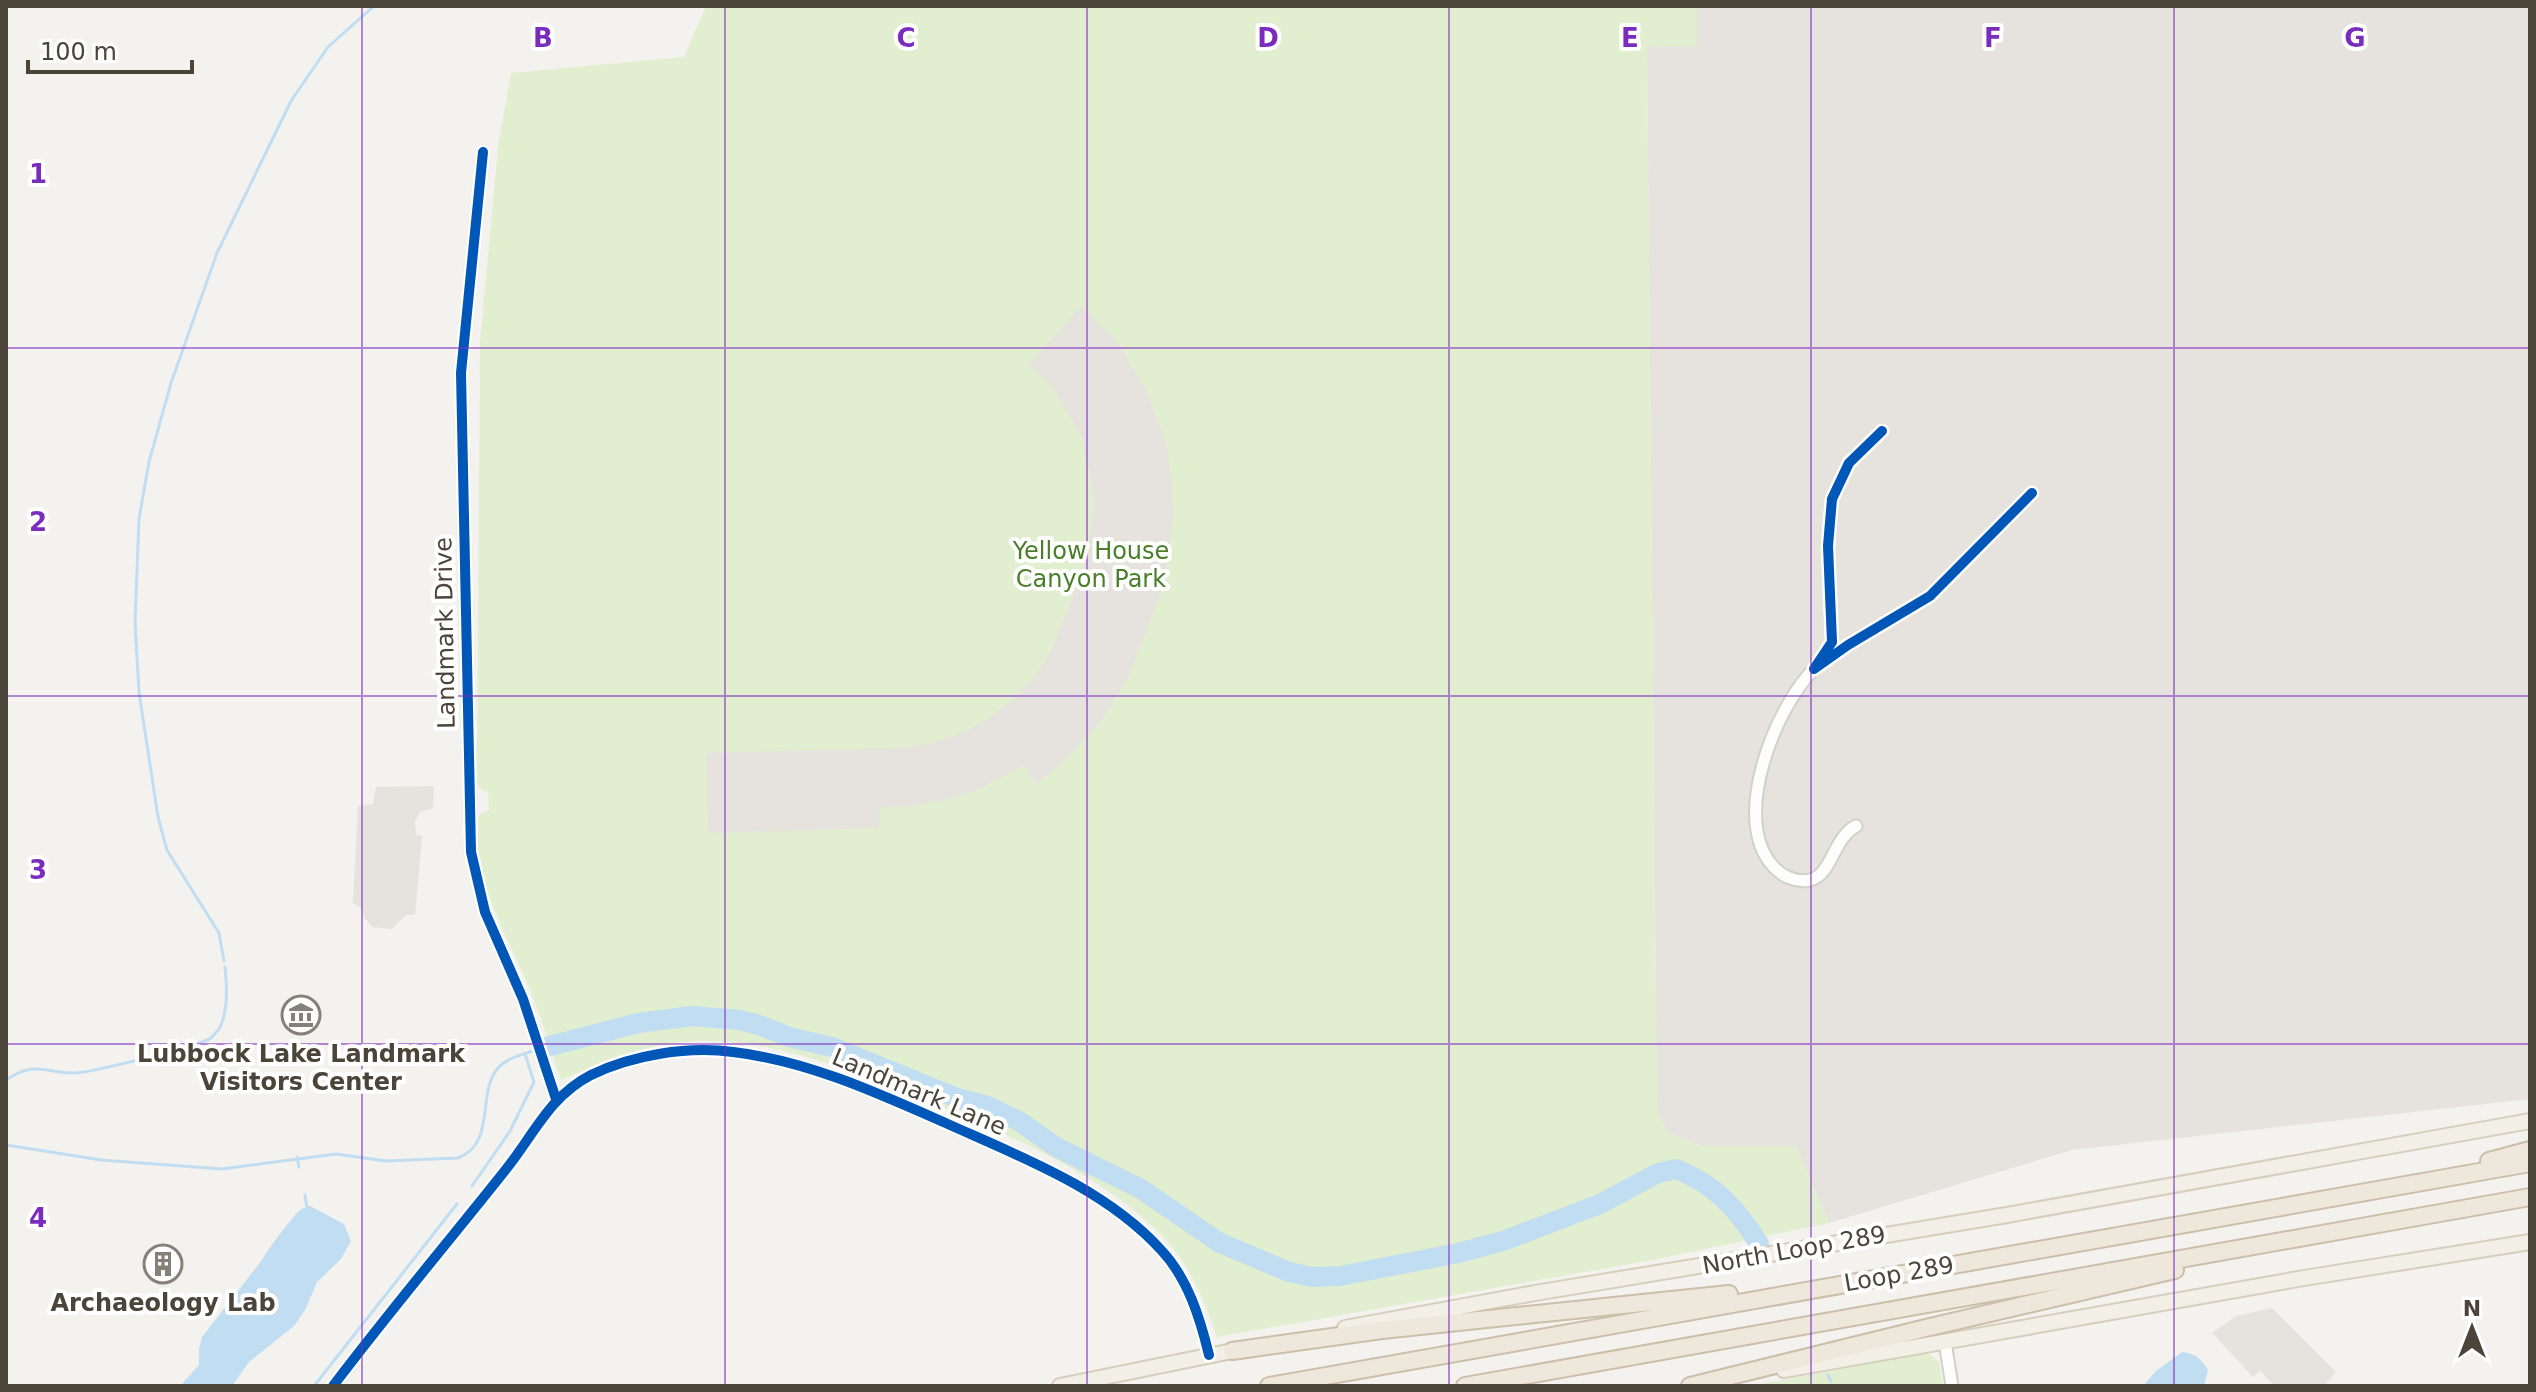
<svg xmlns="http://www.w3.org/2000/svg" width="2536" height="1392" font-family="'DejaVu Sans',sans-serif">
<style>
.industrial{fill:#e6e2de}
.green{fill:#e1eecf}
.parking{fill:#e6e3df}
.water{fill:#c0ddf1}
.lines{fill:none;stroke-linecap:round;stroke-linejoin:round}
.stream{stroke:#c0ddf1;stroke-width:3}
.river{stroke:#c0ddf1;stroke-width:20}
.minor-casing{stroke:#d2d0cb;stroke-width:15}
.major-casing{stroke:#d6cebb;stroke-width:18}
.highway-casing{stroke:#ccbfa9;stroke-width:20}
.minor{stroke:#fdfdfc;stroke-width:11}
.major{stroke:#f2efe6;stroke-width:14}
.highway{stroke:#ede8db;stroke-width:16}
.cycleway-casing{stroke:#fff;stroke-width:15}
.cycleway{stroke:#0057b8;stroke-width:10}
.grid{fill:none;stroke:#7b2cbf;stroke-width:2;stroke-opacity:0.55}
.labels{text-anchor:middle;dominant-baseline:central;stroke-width:8;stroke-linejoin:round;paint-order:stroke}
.park-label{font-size:24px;fill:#4a7f2a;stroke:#fff}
.street-label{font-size:24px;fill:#4b4439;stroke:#fff}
.poi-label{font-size:24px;font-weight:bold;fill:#4b4439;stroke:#fff}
.grid-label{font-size:26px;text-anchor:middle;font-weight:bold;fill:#7b2cbf;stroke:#fff;stroke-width:8;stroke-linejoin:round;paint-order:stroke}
</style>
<rect width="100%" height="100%" fill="#f4f2ee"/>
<!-- industrial -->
<path class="industrial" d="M1697 6H2530V1099L2072 1150 1829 1223 1796 1146H1703L1668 1133 1657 1110 1647 46H1697Z"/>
<!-- green -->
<path class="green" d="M706 6H1697V46L1647 47 1657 1110 1668 1133 1703 1146H1796L1829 1223 1653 1260 1217 1337C1205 1302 1191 1268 1167 1241 1104 1173 999 1130 916 1097 848 1070 780 1041 706 1041 654 1040 608 1060 561 1080 550 1048 541 1016 528 985 510 942 465 863 479 815L489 810 488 793 481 789 477 784 480 342 498 147 511 73 684 57Z
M1928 1353 1939 1362 1943 1386H1750Z"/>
<!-- parking -->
<path class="parking" d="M2422 84H2485L2486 411H2404V405L2422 391Z
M1082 306 1117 342 1146 389 1166 444 1172 483 1173 515 1169 553 1159 597 1128 678 1099 724 1063 762 1036 784 1023 766 973 792 941 801 909 806 879 807V828L708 833 706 753 905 748 935 742 964 732 987 719 1014 699 1034 677 1051 651 1078 583 1088 554 1094 506 1092 482 1081 435 1053 389 1029 364Z
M2254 501V760L2073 750 2072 508Z
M2384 508H2394L2405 527H2516L2523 508H2530V618H2525L2524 601H2384Z
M2354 628H2530V710H2512L2513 745 2355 746Z
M2355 774H2495V791H2513V807H2530V910L2513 903H2355Z
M434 786 433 808 420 812 415 821 416 835 422 836 415 915H406L391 929 372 927 364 917 361 908 353 903 358 806 373 804 376 787Z
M2272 1308 2336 1372 2324 1386H2275L2260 1371 2253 1377 2212 1333 2236 1316Z"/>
<!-- water -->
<path class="water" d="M310 1206 344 1224 351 1241 341 1259 317 1282 305 1310 294 1326 249 1362 232 1386H180L199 1365V1349L202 1337 262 1260C265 1253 291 1219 298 1212 301 1208 305 1208 310 1206Z
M2182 1352C2195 1353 2201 1359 2208 1370L2204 1386H2143L2156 1371Z"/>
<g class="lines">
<!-- stream -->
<path class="stream" d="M224 961 219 933 167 850 158 817 139 692 135 622 139 519 149 462 171 383 217 253 291 101 328 47 374 6
M6 1080C35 1061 42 1072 72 1073 87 1074 198 1046 211 1038 212 1037 218 1030 219 1029 228 1013 227 985 225 967
M6 1145 101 1160 222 1169 336 1154 386 1161 458 1158C497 1143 476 1093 498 1068 507 1058 521 1055 533 1051
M297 1157 299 1167
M472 1186 510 1131 534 1082 525 1054
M305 1195 307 1208
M1828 1375 1831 1381
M314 1386 457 1204"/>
<!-- river -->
<path class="river" d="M546 1047 638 1023 692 1016 740 1020 759 1025 792 1038 832 1047 957 1098 988 1106 1019 1121 1056 1147 1141 1189 1220 1243 1289 1272 1312 1277 1340 1276 1458 1253 1503 1241 1600 1204 1658 1173 1676 1169C1716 1185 1737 1209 1759 1244"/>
<defs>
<path id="minor" d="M483 152 461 373 471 852 485 912 523 999 556 1099
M1882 431 1849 463 1832 499 1828 546 1832 642 1814 669 1848 645 1930 596 2032 493
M1814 669C1775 708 1731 818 1772 865 1781 876 1796 883 1810 880 1832 875 1833 838 1856 826
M1945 1342 1952 1386
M333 1386C389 1312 449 1241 507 1168 534 1134 550 1096 591 1075 632 1055 687 1046 733 1052 809 1061 880 1094 950 1125 1024 1158 1107 1190 1162 1251 1188 1279 1200 1318 1209 1355"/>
<path id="major" d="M1345 1328 1535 1293 2007 1215 2530 1121
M1784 1370 2304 1278 2530 1242
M1060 1386 1242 1349"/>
<path id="highway" d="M2489 1161 2530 1150
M1232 1351 1382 1330 1729 1294
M1269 1386 2530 1163
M1465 1386 2530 1197
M1690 1386 1930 1327 2175 1270"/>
</defs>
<!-- minor casing -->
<use href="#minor" class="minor-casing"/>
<!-- major casing -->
<use href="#major" class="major-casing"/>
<!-- highway casing -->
<use href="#highway" class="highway-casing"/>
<!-- minor -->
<use href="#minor" class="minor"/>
<!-- major -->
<use href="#major" class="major"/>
<!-- highway -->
<use href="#highway" class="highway"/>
<defs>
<path id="cycleway" d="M483 152 461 373 471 852 485 912 523 999 556 1099
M1882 431 1849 463 1832 499 1828 546 1832 642 1814 669 1848 645 1930 596 2032 493
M333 1386C389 1312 449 1241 507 1168 534 1134 550 1096 591 1075 632 1055 687 1046 733 1052 809 1061 880 1094 950 1125 1024 1158 1107 1190 1162 1251 1188 1279 1200 1318 1209 1355"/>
</defs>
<!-- cycleway casing -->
<use href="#cycleway" class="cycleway-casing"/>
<!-- cycleway -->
<use href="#cycleway" class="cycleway"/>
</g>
<!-- grid -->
<path class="grid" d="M362 6V1386M725 6V1386M1087 6V1386M1449 6V1386M1811 6V1386M2174 6V1386M6 348H2530M6 696H2530M6 1044H2530"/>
<!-- icons -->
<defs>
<symbol id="museum-ring" viewBox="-11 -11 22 22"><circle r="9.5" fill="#fff" stroke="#868178" stroke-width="1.5"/><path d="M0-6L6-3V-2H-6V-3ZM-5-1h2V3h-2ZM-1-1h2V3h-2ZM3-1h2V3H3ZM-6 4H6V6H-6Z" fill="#868178"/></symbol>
<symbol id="building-ring" viewBox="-11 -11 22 22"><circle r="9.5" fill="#fff" stroke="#868178" stroke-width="1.5"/><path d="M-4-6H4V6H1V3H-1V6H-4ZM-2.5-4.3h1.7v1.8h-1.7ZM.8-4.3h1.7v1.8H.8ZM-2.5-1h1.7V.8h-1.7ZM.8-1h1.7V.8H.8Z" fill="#868178"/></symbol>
</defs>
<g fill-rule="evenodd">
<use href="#museum-ring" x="279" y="993" width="44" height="44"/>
<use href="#building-ring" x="141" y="1242" width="44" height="44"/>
</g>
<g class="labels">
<!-- park labels -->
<g class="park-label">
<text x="1091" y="551">Yellow House<tspan x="1091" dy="28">Canyon Park</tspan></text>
</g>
<!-- street labels -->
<g class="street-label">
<text transform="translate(445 633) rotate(-91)">Landmark Drive</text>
<text transform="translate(919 1092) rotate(23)">Landmark Lane</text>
<text transform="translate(1794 1250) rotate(-10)">North Loop 289</text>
<text transform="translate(1899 1274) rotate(-10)">Loop 289</text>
</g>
<!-- poi labels -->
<g class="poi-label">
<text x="301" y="1054">Lubbock Lake Landmark<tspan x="301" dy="28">Visitors Center</tspan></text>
<text x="163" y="1303">Archaeology Lab</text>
</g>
</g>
<g class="grid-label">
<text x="543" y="47">B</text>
<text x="906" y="47">C</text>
<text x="1268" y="47">D</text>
<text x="1630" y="47">E</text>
<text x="1993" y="47">F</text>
<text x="2355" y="47">G</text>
<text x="38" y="183">1</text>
<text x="38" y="531">2</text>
<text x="38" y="879">3</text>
<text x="38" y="1227">4</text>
</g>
<!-- border -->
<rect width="2536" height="1392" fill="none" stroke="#4b4439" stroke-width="16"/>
<!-- north arrow -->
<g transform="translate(2472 1328)" stroke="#ffffff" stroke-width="6" paint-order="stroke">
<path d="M0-6L14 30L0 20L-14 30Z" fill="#4b4439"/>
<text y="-12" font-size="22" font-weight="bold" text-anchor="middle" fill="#4b4439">N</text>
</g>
<!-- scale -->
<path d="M28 60v12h164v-12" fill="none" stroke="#4b4439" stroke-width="4"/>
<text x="40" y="60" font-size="24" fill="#4b4439" stroke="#ffffff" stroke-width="6" paint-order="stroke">100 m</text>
</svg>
